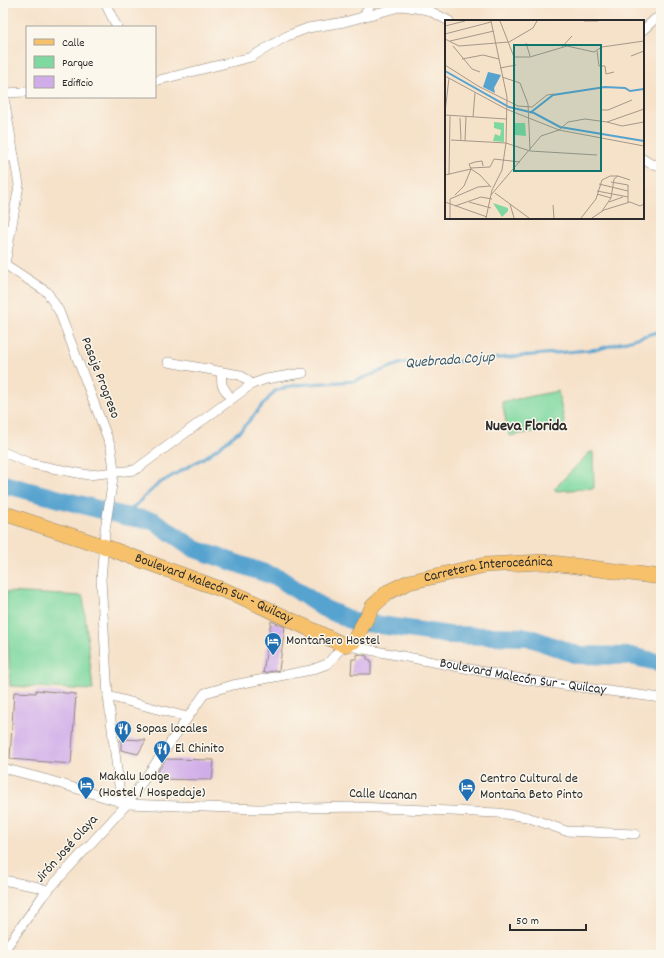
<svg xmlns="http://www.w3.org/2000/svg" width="664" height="958" font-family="Dekko,sans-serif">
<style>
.green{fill:#7ed89f;stroke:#548265}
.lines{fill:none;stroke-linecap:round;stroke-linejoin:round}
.stream{stroke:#56a3cf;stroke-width:3}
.river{stroke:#56a3cf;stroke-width:18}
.building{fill:#d0ade9}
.street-casing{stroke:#90867a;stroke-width:10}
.primary-casing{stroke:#90867a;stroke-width:16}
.street{stroke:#fff;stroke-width:9}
.primary{stroke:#f6c16b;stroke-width:15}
.labels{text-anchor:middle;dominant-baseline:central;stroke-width:3;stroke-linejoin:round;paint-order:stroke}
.street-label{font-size:14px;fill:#2b2b2b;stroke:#fbf7ec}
.poi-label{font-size:14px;fill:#2b2b2b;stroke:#fbf7ec;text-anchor:start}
.water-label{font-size:15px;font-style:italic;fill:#3c5b6d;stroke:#fbf7ec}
.quarter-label{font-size:16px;font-weight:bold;fill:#2b2b2b;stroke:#fbf7ec}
.inset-river{fill:none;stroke:#56a3cf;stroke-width:2}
.inset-road{fill:none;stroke:#a5988a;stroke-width:1}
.view{fill:#0f766e;fill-opacity:0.15;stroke:#0f766e;stroke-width:2}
.inset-edge{fill:none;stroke:#2b2b2b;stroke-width:2}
</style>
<rect width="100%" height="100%" fill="#fbf7ec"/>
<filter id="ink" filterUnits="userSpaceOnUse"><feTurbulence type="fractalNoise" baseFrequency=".025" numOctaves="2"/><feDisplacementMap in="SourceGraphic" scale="8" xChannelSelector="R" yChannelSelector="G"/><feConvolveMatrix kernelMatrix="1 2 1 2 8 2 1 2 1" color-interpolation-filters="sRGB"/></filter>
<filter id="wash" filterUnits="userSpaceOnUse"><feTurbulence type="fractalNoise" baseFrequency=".012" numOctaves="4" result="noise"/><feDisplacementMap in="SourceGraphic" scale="16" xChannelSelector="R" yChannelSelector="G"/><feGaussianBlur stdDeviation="0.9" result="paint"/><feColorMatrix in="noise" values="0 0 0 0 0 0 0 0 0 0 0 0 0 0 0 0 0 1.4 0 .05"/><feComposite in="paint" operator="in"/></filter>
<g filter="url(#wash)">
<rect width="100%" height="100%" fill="#f6e1c9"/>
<!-- green -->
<path class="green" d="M558 391 565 426 509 436 502 402Z
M590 452H593L594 488 557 491 555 490V488Z
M6 592 83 596 93 690 10 686Z"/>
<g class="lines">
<!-- stream -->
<path class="stream" d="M124 516 158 484 207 456 241 430 275 391 295 385 355 381 402 363 467 361 599 349 661 331"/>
<!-- river -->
<path class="river" d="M3 484 124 516 154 521 195 549 279 578 323 608 353 621 449 635 528 637 577 655 631 656 661 663"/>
</g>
<g id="blocks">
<!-- building -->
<path class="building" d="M271 621 285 627 279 670 263 673Z
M357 654 367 656V659L371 660V674H351L352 659H357Z
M36 690 76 694 71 764 10 759 14 692 36 693Z
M121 739 146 740 138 754 121 750Z
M166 759 214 760 212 780 152 779Z"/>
</g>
</g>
<g filter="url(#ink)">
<use href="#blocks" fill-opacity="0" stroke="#90867a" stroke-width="1"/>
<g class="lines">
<defs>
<g id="street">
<path d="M105 3 117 27"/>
<path d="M363 17 371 3"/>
<path d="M643 30 655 19 661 17"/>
<path d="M155 81 251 57 287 36 308 28 344 22 403 6 428 10 449 21"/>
<path d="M3 92 19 185 5 264"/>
<path d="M3 93 27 92"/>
<path d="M3 158 14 156"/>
<path d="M643 159 651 164 661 165"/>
<path d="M3 263 47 292 59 311 111 447 113 462 114 472 105 530 101 580 108 696 121 802"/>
<path d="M168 362 240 375 252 384"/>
<path d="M221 372 222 385 231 399"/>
<path d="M3 452 32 464 88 475 135 470 252 384 266 379 303 373"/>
<path d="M108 696 187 717"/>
<path d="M3 768 45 779 127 804 258 809 356 807 498 813 527 817 566 831 635 834"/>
<path d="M3 880 38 887 48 891"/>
<path id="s1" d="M3 952 42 897 127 804 205 693 233 685 311 670 327 664 344 645 527 680 661 698"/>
</g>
<g id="primary">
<path id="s2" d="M3 513 103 546 242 597 344 645 354 641 373 606 388 592 409 582 485 565 544 562 661 577"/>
</g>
</defs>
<!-- street casing -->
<use href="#street" class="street-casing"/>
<!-- primary casing -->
<use href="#primary" class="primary-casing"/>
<!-- street -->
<use href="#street" class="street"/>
<!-- primary -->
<use href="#primary" class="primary"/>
</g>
</g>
<!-- icons -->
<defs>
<symbol id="hotel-pin" viewBox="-11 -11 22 30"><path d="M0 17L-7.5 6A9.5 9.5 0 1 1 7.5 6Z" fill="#1f6fb2" stroke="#fbf7ec"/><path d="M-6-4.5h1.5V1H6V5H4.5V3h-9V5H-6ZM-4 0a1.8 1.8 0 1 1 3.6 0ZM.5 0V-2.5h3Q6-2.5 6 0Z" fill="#fff"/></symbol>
<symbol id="restaurant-pin" viewBox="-11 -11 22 30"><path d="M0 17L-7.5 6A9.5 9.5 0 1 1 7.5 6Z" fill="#1f6fb2" stroke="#fbf7ec"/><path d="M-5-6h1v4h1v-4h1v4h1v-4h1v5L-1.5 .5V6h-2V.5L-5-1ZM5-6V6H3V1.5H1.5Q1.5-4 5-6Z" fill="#fff"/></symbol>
</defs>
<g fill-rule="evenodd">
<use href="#hotel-pin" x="263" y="631" width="20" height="27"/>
<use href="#restaurant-pin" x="113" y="719" width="20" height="27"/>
<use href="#restaurant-pin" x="152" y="739" width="20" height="27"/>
<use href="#hotel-pin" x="76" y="775" width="20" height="27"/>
<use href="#hotel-pin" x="457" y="777" width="20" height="27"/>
</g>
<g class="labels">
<!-- street labels -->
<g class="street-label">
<text transform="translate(100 378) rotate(69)">Pasaje Progreso</text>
<text stroke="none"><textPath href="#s2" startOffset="541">Carretera Interoceánica</textPath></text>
<text stroke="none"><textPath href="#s2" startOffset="224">Boulevard Malecón Sur - Quilcay</textPath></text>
<text stroke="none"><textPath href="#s1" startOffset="662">Boulevard Malecón Sur - Quilcay</textPath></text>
<text transform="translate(383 795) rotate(2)">Calle Ucanan</text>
<text transform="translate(67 849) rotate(-48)">Jirón José Olaya</text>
</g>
<!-- poi labels -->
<g class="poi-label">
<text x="286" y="641">Montañero Hostel</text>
<text x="136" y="729">Sopas locales</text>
<text x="175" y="749">El Chinito</text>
<text x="99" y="777">Makalu Lodge<tspan x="99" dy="16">(Hostel / Hospedaje)</tspan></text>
<text x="480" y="779">Centro Cultural de<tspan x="480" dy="16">Montaña Beto Pinto</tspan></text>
</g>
<!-- water labels -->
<g class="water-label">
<text transform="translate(450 361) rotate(-4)">Quebrada Cojup</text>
</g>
<!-- quarter labels -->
<g class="quarter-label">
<text x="526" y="426">Nueva Florida</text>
</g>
</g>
<!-- overview -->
<g transform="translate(445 20)">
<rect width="199" height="199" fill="#f6e1c9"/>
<path d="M49 102 59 103V122L48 121 50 114 55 116 56 110 49 108ZM70 103H80L81 116 70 115ZM48 183 63 188V191L57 197Z" fill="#7ed89f"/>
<path d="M43 52 56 55 49 68 50 73 38 67Z" fill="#56a3cf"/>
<path class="inset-river" d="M0 51 64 87 89 93 115 107 199 121M85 93 108 75 160 67 180 68 185 71 199 69"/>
<path class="inset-road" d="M55 1 69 37V60M139 1H153M0 6 20 1M0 14 46 2M0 19 14 26 64 22 88 8 92 1M5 21 49 11M81 23 85 36M8 26 27 49 35 52M117 27 127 16M152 31 154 46H160L161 54 169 52M186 36 199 31M69 37H85L122 26 149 32 157 27 199 21M17 39 38 35 54 39M0 45 33 66 73 86 87 87 102 75 109 74M55 48 71 45M0 56 61 89M57 57 75 63 83 84 85 130M61 89 114 110 123 102 140 99 162 102 199 89M156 90H163L187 80M0 92 4 58M0 95 61 99M28 97 30 73M15 98 16 120M162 102 177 106 199 102M6 120 61 123 85 131 152 135M20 121 21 96M26 148 45 147 49 139 75 142M26 149 35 155 46 167M26 149 24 144 30 142 37 141 38 146M0 155 26 149M4 155 5 96M166 162 183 165V183M154 164 183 171M152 171 183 177M50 173 84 198M152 174 166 178M10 175 19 166 26 149M46 175 96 116 114 110 199 126M5 179 33 167 45 166M0 182 42 197M24 182 46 188M164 182 178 177M65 184 69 198M108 185 109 198M10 186 36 177 47 179M157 191 166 178 169 159 173 156 185 160M5 198V179M41 198 47 170 57 150 61 123 62 77 46 1M136 198 151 179 157 160 165 156H173M147 198 159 190 185 182 195 186 199 184"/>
<path class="view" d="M69 25H156V151H69Z"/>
<rect width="199" height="199" class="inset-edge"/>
</g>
<!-- margin -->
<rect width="664" height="958" fill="none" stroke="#fbf7ec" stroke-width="16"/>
<!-- legend -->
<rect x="26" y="26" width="130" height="72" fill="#fbf7ec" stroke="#a8a59f"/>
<rect x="34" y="39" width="20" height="6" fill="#f6c16b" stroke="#a8a59f"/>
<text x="62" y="46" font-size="12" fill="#2b2b2b">Calle</text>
<rect x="34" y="56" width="20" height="12" fill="#7ed89f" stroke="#a8a59f"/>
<text x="62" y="66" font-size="12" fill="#2b2b2b">Parque</text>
<rect x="34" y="76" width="20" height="12" fill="#d0ade9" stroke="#a8a59f"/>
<text x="62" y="86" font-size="12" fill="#2b2b2b">Edificio</text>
<!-- scale -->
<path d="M510 924v6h76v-6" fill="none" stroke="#2b2b2b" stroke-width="2"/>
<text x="516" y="924" font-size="12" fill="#2b2b2b" stroke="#fbf7ec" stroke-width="3" paint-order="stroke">50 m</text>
</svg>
